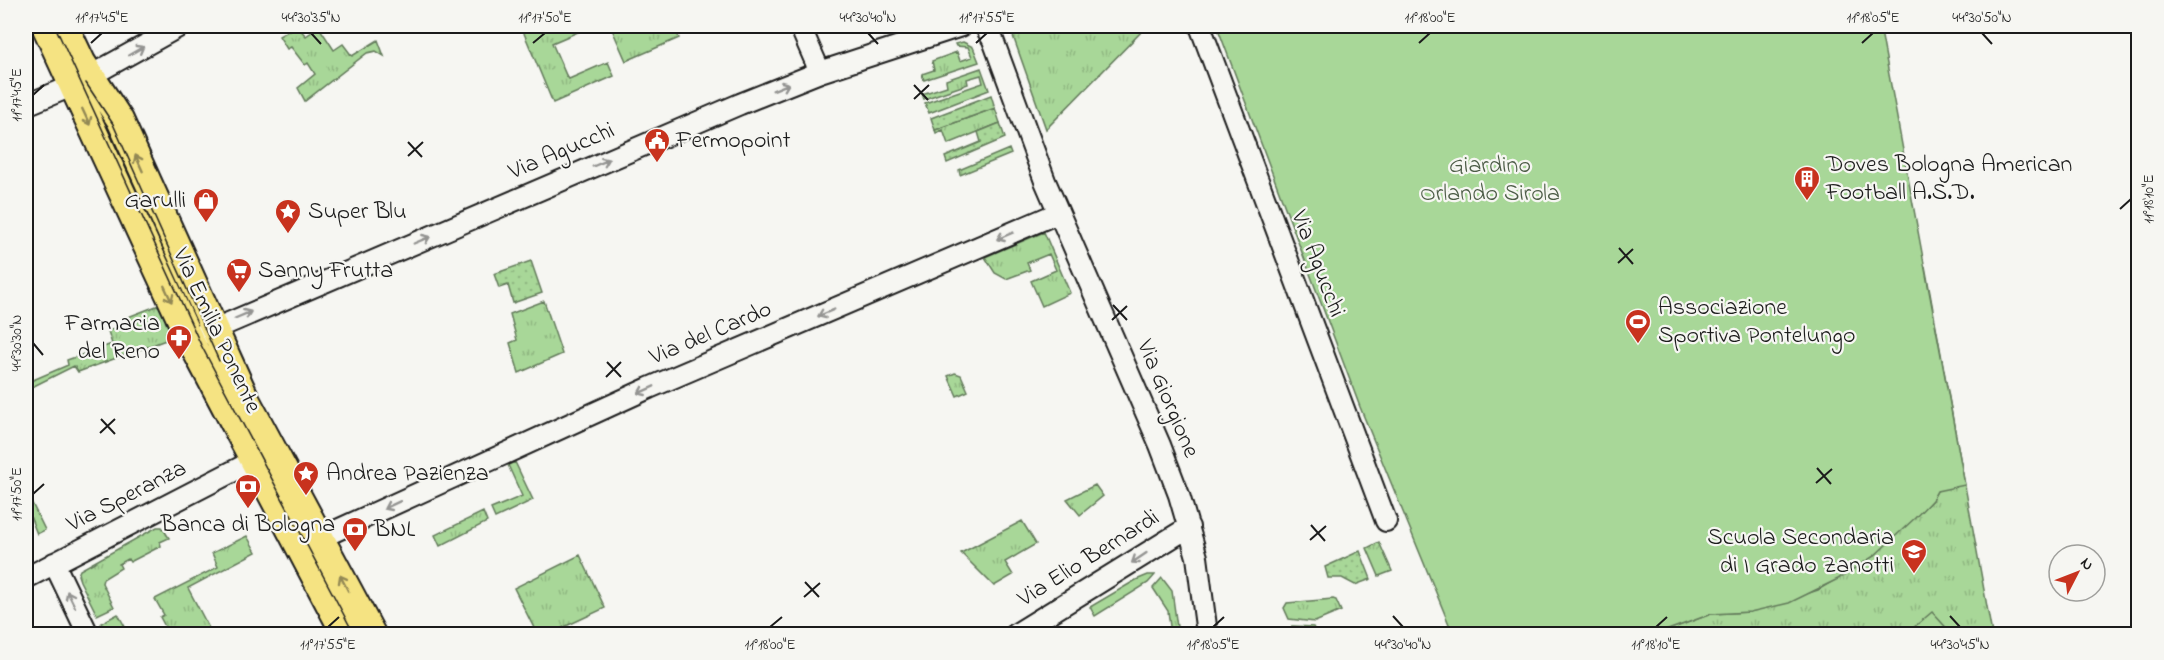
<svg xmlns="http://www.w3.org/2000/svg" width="2164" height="660" font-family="'Indie Flower',sans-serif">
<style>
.grass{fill:url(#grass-tufts);stroke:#627a5a;stroke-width:1.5}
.garden{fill:url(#garden-dots);stroke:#627a5a;stroke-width:1.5}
.pitch{fill:#a8d798;stroke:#627a5a;stroke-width:1.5}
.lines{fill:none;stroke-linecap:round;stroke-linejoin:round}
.minor-casing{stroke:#1c1c1c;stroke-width:24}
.major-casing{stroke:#1c1c1c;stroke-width:30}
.minor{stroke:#f6f6f2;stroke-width:20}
.major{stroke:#f5e382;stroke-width:26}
.tram{stroke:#1c1c1c;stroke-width:1.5}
.oneway{stroke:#949492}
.oneway2{stroke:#938954}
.ticks{fill:none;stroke:#1c1c1c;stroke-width:2}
.labels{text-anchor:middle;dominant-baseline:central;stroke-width:4.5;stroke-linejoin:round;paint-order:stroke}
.poi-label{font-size:24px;fill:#1c1c1c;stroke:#f6f6f2;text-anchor:start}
.street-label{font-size:24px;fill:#1c1c1c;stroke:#f6f6f2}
.park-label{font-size:24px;fill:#4d5d47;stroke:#f6f6f2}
.neatline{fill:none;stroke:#1c1c1c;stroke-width:2}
.ticks-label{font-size:15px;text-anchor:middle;fill:#1c1c1c}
</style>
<defs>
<pattern id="grass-tufts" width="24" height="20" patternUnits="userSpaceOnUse" patternTransform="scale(1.5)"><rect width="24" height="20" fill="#a8d798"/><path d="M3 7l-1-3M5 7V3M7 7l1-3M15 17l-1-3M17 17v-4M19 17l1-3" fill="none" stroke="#90b882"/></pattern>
<pattern id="garden-dots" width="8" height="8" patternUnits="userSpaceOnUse" patternTransform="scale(1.5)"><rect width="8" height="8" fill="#a8d798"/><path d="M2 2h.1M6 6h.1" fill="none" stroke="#90b882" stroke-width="1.8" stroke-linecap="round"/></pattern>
</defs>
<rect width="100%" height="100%" fill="#f6f6f2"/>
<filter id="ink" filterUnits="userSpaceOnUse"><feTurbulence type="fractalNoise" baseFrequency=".0167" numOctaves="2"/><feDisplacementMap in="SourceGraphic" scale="12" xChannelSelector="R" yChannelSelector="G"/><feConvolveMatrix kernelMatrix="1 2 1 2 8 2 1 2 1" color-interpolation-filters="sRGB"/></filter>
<g filter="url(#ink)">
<!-- grass -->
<path class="grass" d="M297 26 306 36 319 27 334 50 343 44 352 56 378 40 384 56 376 51 367 53 305 101 298 88 315 74 308 63 305 65 291 47 287 49 279 36Z
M521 26H592L552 43 566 75 569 79 608 62 614 76 553 103Z
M614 26H650L652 30 663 26H674L679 38 626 61 611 27Z
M1020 26H1147L1046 129 1013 36 1016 27Z
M963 42 973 47 979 62 924 80 922 74 934 70 932 61 957 52 960 61 972 57 968 47 956 46 955 44Z
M981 68 989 90 929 113 925 103 983 83 981 75 967 79 968 84 924 99 922 94 947 86 946 80Z
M995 108 1000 123 948 144 943 130 936 133 935 130Z
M1009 149 1011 154 960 175 959 170Z
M1044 232 1070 293 1042 306 1031 281 1056 270 1049 254 1027 263 1030 270 1006 279 995 273 985 257Z
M1925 266 1992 634H1657L1711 614 1750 612 1818 590 1874 556 1932 500 1937 491Z
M544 301 562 354 519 373 510 343 517 340 510 314Z
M159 305 174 337 78 372 74 366 26 390V383L68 365 67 360 112 344 108 331 129 322 128 317Z
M955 373 961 375 968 391 957 396 948 376Z
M515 462 533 500 495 518 491 509 522 496 508 465Z
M1095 485 1103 496 1080 515 1067 499Z
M26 491 45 530 37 534 26 506Z
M483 512 487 522 440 546 435 535Z
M1022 521 1036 544 1005 562 1013 575 994 586 961 553Z
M157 527H162L169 538 160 542 161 546 130 562 128 559 119 564 121 568 103 579 102 583 114 607 97 615 80 581 78 575 80 570Z
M247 536 256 552 188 588 212 634H169L160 617 164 615 155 599 218 567 212 553Z
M1379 542 1392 571 1379 576 1367 548Z
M580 555 605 608 562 628 564 634H537L514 588Z
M1148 575H1155L1148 583 1095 616 1090 607 1136 580Z
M1162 578 1172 591 1178 634H1171L1168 611 1153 588Z
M1333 599 1336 600 1341 611 1315 622 1289 619 1284 608 1287 603Z
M118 614 129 634H106L101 623Z
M1292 626 1313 627 1317 634H1296Z"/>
<!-- garden -->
<path class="garden" d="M991 95 995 108 935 130 931 118Z
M1000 123 1005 138 947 163 945 157 981 142 978 132Z
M531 261 542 293 513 303 508 285 499 288 494 274Z
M1360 551 1371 579 1355 585 1342 578H1328L1325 567Z"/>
<!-- pitch -->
<path class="pitch" d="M1217 26H1880L1965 485 1937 491 1932 500 1915 518 1874 556 1838 579 1789 603 1750 612 1711 614 1657 634H1453L1360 407Z
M1932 612 1952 634H1906Z"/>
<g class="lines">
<defs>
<path id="minor" d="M800 26 820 72
M985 26 993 40 1045 181 1160 445 1179 495 1197 557 1207 634
M1200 26 1386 521
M26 105 72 86 180 26
M203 334 740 104 820 72 961 26
M320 538 649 388 1058 213
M54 563 88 634
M26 578 253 461
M1016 634 1189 527"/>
<path id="major" d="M45 26 190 340 345 634
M65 26 82 62 120 120 247 401 372 634"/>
</defs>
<!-- minor casing -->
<use href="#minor" class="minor-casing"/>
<!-- major casing -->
<use href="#major" class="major-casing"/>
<!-- minor -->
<use href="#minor" class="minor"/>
<!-- major -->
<use href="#major" class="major"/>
<!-- tram -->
<path class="tram" d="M55 26 201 345 354 634
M86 83 113 124 219 361"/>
</g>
<!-- one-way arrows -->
<defs><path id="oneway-shaft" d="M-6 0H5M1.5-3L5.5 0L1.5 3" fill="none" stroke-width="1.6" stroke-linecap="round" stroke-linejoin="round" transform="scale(1.5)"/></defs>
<g class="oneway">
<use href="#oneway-shaft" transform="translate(136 51) rotate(-30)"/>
<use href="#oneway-shaft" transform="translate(781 87) rotate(-22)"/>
<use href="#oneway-shaft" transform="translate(601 163) rotate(-23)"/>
<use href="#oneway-shaft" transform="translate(1005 236) rotate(157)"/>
<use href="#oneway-shaft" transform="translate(422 240) rotate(-23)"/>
<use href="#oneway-shaft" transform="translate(826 313) rotate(157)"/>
<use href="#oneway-shaft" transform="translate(243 315) rotate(-23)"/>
<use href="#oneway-shaft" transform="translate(646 390) rotate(156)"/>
<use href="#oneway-shaft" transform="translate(392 505) rotate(155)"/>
<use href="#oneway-shaft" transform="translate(1139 558) rotate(146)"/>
<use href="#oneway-shaft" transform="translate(71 599) rotate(-116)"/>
</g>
<g class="oneway2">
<use href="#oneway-shaft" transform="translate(86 117) rotate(65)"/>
<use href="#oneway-shaft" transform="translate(139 163) rotate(-114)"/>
<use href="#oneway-shaft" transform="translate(168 294) rotate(65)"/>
<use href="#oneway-shaft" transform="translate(344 583) rotate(-118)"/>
</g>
</g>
<!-- ticks -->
<path class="ticks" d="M311 33 321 44M868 33 878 44M1982 33 1992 44M91 43 102 33M533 43 545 33M976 43 987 33M1419 43 1430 33M1862 43 1873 33M914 85 928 100M33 95 44 85M914 99 929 85M408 142 422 157M408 156 423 142M2120 209 2131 199M1619 248 1633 264M1618 263 1633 249M1113 305 1127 320M1112 320 1127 306M33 343 43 355M607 362 621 377M606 377 621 362M101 419 115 434M100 433 115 419M1817 468 1831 484M1816 483 1832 469M33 494 44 484M1311 525 1325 541M1310 540 1326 526M805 582 819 597M804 597 820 583M1393 616 1403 627M1950 616 1960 627M328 627 339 617M770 627 782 617M1213 627 1224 617M1656 627 1667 617"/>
<!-- icons -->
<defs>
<symbol id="civic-pin" viewBox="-11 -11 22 30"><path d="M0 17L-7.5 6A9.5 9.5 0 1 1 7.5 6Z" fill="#c8321e" stroke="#f6f6f2"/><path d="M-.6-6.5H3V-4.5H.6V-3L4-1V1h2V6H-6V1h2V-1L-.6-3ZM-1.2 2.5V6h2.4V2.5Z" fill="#fff"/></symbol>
<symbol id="building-pin" viewBox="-11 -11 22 30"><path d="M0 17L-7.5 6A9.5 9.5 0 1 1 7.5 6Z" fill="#c8321e" stroke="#f6f6f2"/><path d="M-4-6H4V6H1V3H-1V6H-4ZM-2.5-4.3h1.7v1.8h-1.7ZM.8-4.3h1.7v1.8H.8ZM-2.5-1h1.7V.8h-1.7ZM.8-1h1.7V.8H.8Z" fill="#fff"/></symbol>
<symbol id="shop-pin" viewBox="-11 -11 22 30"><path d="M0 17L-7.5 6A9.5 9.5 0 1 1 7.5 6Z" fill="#c8321e" stroke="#f6f6f2"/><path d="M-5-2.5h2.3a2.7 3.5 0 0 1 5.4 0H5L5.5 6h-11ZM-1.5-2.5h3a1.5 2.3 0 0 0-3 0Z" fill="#fff"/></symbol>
<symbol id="sight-pin" viewBox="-11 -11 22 30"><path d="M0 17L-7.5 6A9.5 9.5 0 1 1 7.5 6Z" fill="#c8321e" stroke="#f6f6f2"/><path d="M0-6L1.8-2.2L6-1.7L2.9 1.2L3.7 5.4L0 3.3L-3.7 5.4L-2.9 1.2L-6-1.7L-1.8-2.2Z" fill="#fff"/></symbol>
<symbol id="supermarket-pin" viewBox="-11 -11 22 30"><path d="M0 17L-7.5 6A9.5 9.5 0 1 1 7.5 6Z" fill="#c8321e" stroke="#f6f6f2"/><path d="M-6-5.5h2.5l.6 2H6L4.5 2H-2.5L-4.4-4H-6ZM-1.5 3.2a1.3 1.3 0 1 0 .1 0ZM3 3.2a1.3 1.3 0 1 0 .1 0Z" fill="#fff"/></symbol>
<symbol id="stadium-pin" viewBox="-11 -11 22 30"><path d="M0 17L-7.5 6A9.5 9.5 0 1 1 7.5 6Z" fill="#c8321e" stroke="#f6f6f2"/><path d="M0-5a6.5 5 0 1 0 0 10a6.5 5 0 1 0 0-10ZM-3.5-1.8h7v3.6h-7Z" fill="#fff"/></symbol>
<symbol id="pharmacy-pin" viewBox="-11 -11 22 30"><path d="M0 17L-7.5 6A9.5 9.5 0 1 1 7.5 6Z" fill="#c8321e" stroke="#f6f6f2"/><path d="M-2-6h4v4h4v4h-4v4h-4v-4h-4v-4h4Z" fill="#fff"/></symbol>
<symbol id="bank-pin" viewBox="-11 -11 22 30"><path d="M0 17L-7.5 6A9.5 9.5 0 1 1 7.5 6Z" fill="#c8321e" stroke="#f6f6f2"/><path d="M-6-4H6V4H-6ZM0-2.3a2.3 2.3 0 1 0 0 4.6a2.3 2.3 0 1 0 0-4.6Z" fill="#fff"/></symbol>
<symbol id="school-pin" viewBox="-11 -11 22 30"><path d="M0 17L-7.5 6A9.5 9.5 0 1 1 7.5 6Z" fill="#c8321e" stroke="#f6f6f2"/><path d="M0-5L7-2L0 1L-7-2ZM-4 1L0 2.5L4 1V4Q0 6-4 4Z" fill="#fff"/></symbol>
</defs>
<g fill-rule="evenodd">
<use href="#civic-pin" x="642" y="126" width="30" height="40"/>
<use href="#building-pin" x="1792" y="164" width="30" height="40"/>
<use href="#shop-pin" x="191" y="186" width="30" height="40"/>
<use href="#sight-pin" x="273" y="197" width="30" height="40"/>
<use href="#supermarket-pin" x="224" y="256" width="30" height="40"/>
<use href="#stadium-pin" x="1623" y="307" width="30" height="40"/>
<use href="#pharmacy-pin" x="164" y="323" width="30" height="40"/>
<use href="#sight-pin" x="291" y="459" width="30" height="40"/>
<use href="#bank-pin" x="233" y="472" width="30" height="40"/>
<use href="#bank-pin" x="340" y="515" width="30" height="40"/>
<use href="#school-pin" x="1899" y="537" width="30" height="40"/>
</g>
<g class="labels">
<!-- poi labels -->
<g class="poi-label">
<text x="676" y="141">Fermopoint</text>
<text x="1826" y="165">Doves Bologna American<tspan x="1826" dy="28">Football A.S.D.</tspan></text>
<text x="186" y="201" text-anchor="end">Garulli</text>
<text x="308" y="212">Super Blu</text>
<text x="258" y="271">Sanny Frutta</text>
<text x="1658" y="308">Associazione<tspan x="1658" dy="28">Sportiva Pontelungo</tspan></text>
<text x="160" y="324" text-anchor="end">Farmacia<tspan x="160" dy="28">del Reno</tspan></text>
<text x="326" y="474">Andrea Pazienza</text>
<text x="248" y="525" text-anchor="middle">Banca di Bologna</text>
<text x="374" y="530">BNL</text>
<text x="1894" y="538" text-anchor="end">Scuola Secondaria<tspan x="1894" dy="28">di I Grado Zanotti</tspan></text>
</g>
<!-- street labels -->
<g class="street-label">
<text transform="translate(562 152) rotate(-23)">Via Agucchi</text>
<text transform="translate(1317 264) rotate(69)">Via Agucchi</text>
<text transform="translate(216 331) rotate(65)">Via Emilia Ponente</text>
<text transform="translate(711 334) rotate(-23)">Via del Cardo</text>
<text transform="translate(1167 399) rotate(67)">Via Giorgione</text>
<text transform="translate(127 497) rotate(-27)">Via Speranza</text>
<text transform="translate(1089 559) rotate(-32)">Via Elio Bernardi</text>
</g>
<!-- park labels -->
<g class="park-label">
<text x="1490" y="166">Giardino<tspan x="1490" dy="28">Orlando Sirola</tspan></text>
</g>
</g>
<!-- margin -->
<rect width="2164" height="660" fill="none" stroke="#f6f6f2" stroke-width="66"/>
<!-- north arrow -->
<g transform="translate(2077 573) rotate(48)"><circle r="28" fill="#f6f6f2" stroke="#9f9f9c" stroke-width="1.5"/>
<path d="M0-4.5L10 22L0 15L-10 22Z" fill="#c8321e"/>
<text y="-9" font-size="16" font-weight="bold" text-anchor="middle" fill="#1c1c1c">N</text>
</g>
<rect x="33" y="33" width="2098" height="594" class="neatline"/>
<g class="ticks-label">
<text x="102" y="22">11°17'45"E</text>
<text x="311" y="22">44°30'35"N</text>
<text x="545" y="22">11°17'50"E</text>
<text x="868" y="22">44°30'40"N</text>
<text x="987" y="22">11°17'55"E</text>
<text x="1430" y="22">11°18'00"E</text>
<text x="1873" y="22">11°18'05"E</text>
<text x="1982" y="22">44°30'50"N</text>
<text transform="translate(16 95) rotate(-90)" y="5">11°17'45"E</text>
<text transform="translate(2148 199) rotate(-90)" y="5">11°18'10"E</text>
<text transform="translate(16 343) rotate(-90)" y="5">44°30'30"N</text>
<text transform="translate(16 494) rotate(-90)" y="5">11°17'50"E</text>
<text x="328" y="649">11°17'55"E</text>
<text x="770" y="649">11°18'00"E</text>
<text x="1213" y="649">11°18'05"E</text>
<text x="1403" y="649">44°30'40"N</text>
<text x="1656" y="649">11°18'10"E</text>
<text x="1960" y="649">44°30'45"N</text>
</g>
</svg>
